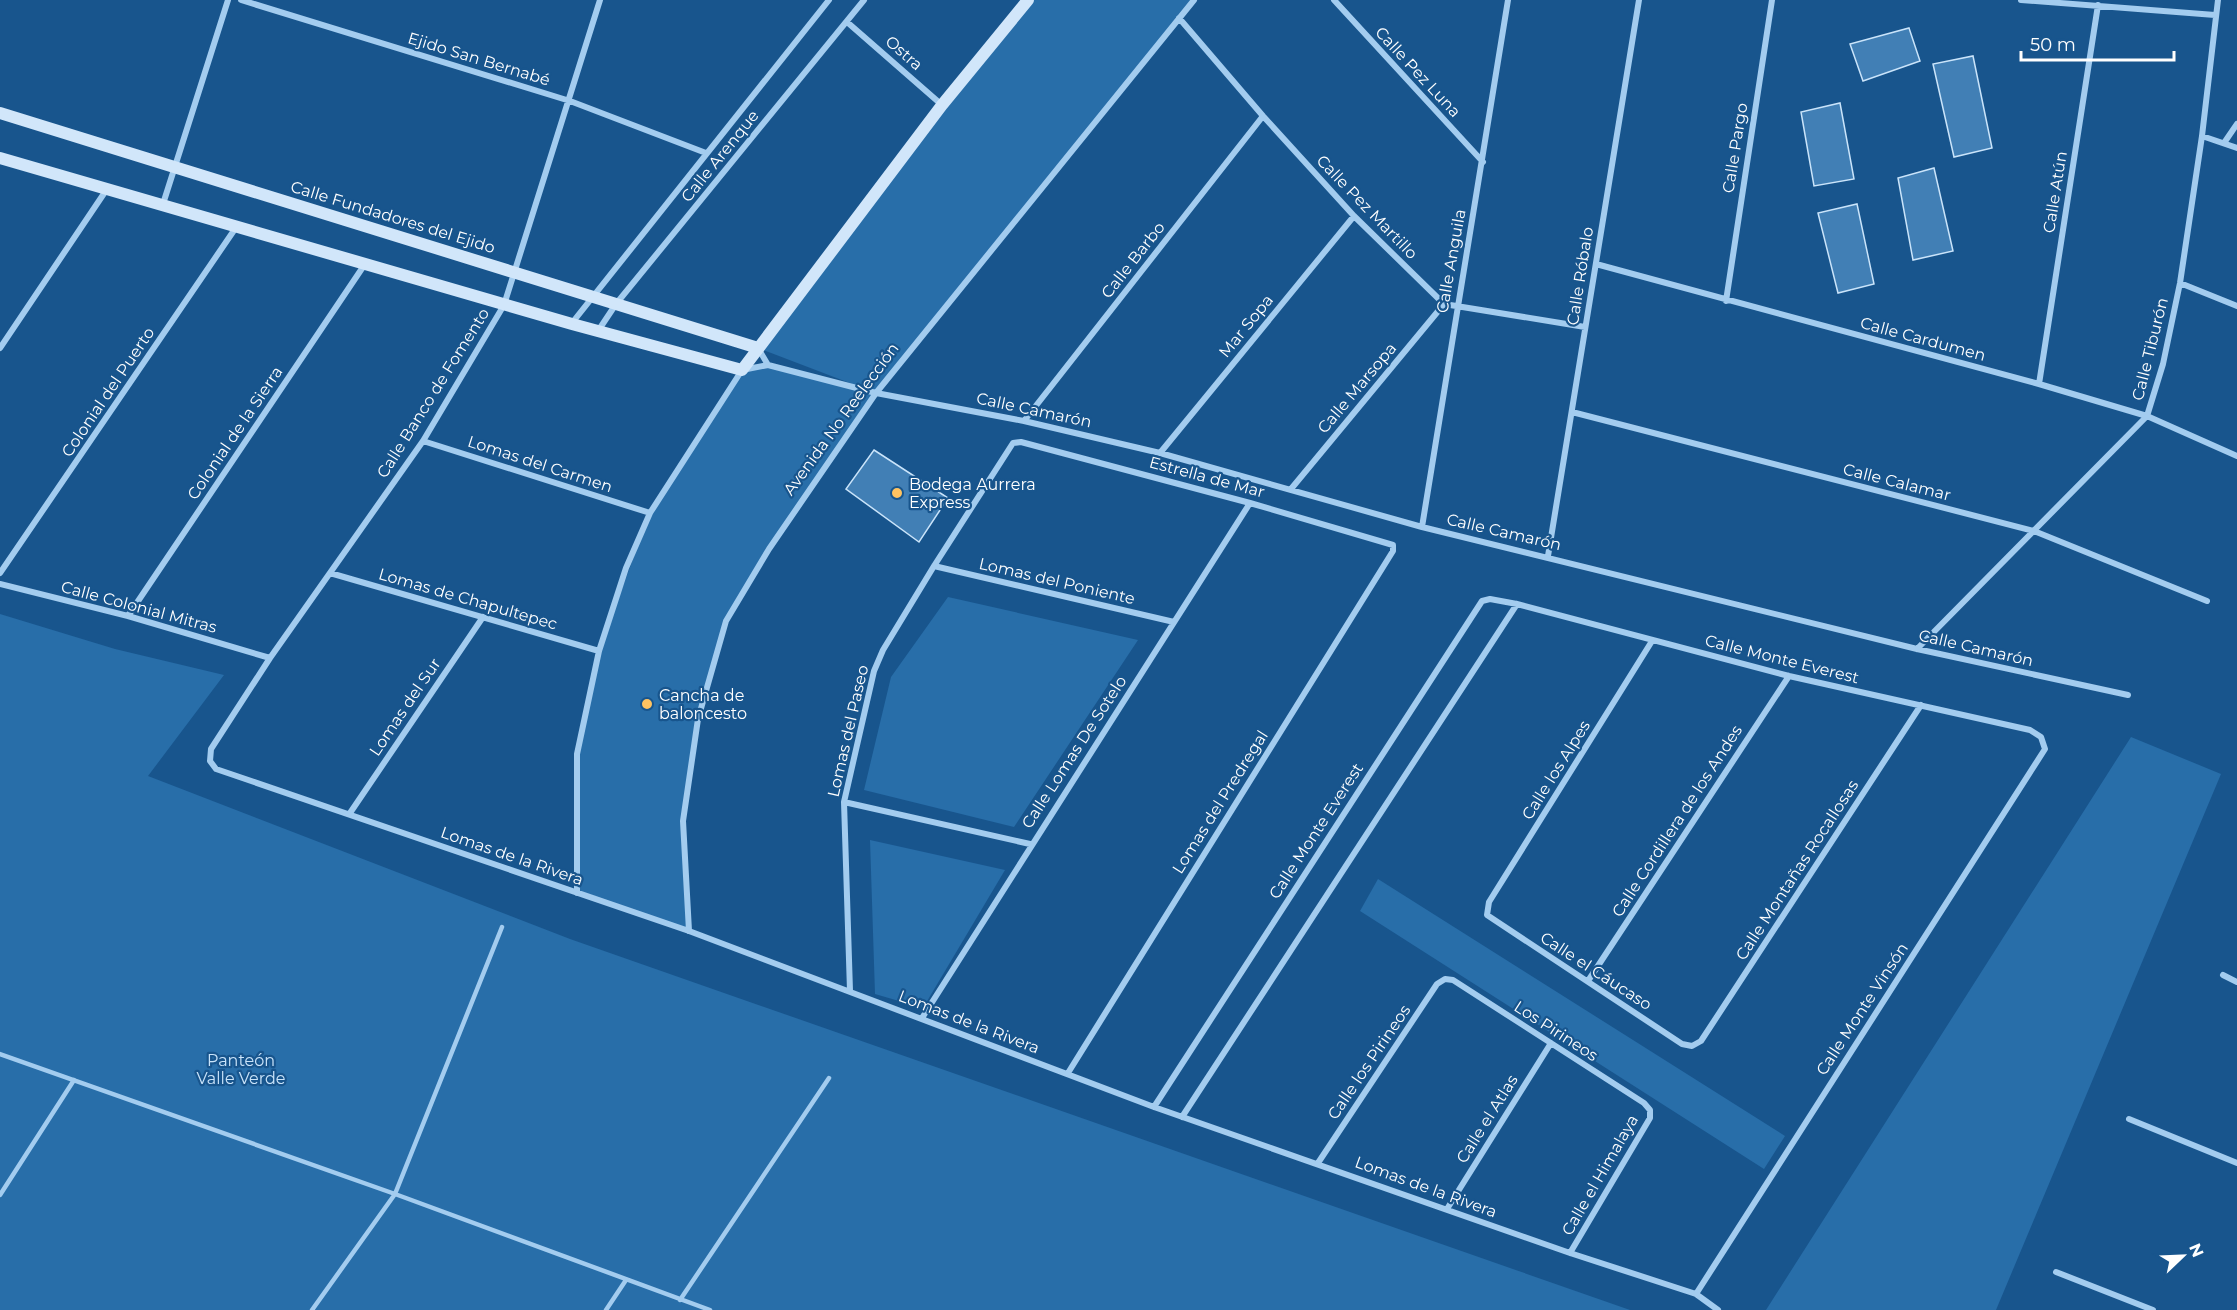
<svg xmlns="http://www.w3.org/2000/svg" width="2237" height="1310" font-family="Montserrat,sans-serif">
<style>
.green{fill:#286ea9}
.building{fill:#417fb5;stroke:#cae4fa;stroke-width:1.5}
.lines{fill:none;stroke-linecap:round;stroke-linejoin:round}
.lane{stroke:#a3ccef;stroke-width:4.5}
.street{stroke:#a3ccef;stroke-width:6}
.secondary{stroke:#d1e6fa;stroke-width:12}
.poi-dot{fill:#ffc361;stroke:#18558d;stroke-width:2}
.labels{text-anchor:middle;dominant-baseline:central;stroke-width:4.5;stroke-linejoin:round;paint-order:stroke}
.street-label{font-size:16px;fill:#fff;stroke:#18558d}
.poi-label{font-size:16px;fill:#fff;stroke:#18558d;text-anchor:start}
.park-label{font-size:16px;fill:#cae4fa;stroke:#18558d}
</style>
<rect width="100%" height="100%" fill="#18558d"/>
<!-- green -->
<path class="green" d="M1028 0H1193L876 393 769 549 727 621 698 719 683 821 689 931 577 893V754L599 651 650 513 742 370 768 365 868 390 758 348Z
M948 597 1138 640 1014 827 864 790 891 677Z
M0 614 115 649 224 675 148 776 570 939 1630 1310H0Z
M2131 737 2221 774 1996 1310H1766Z
M870 840 1005 870 923 1008 875 994Z
M1378 879 1785 1136 1764 1169 1360 911Z"/>
<!-- building -->
<path class="building" d="M1909 28 1920 61 1863 81 1850 44Z
M1973 56 1992 148 1954 157 1933 64Z
M1840 103 1854 179 1814 186 1801 112Z
M1934 168 1953 251 1913 260 1898 178Z
M1857 204 1874 284 1838 293 1818 213Z
M874 450 948 498 919 542 846 489Z"/>
<g class="lines">
<!-- lane -->
<path class="lane" d="M0 1054 395 1194 710 1310
M0 1195 74 1080
M680 1300 829 1078
M312 1310 395 1194 502 927
M606 1310 626 1280"/>
<!-- street -->
<path class="street" d="M241 0 570 101 706 153
M600 0 504 305 423 441 270 658 211 749 210 761 216 769 689 931 1154 1107 1570 1253 1696 1294 1718 1310
M1334 0 1483 162
M2021 0 2215 15
M1179 18 1263 116 1354 216 1444 304 1585 327
M847 22 942 105
M2202 136 2237 148
M2224 143 2237 124
M163 204 228 0
M1596 264 2039 384 2147 416 2237 456
M2180 283 2237 306
M1726 301 1772 0
M572 323 829 0
M598 331 616 304 864 0
M0 348 107 189
M758 348 768 365
M2039 384 2098 5
M1572 412 2034 531 2207 601
M1024 421 1263 116
M423 441 650 513
M1160 453 1354 216
M1291 489 1444 304
M1422 527 1508 0
M1548 556 1639 0
M934 566 1174 622
M0 573 237 226
M330 573 599 651
M0 584 128 616 270 658
M128 616 365 264
M1652 641 1489 902 1487 915 1682 1044 1692 1046 1701 1041 1921 705
M1917 649 2147 416 2163 364 2180 283 2202 136 2218 0
M844 802 1030 844
M350 813 483 617
M577 893V754L599 651 626 568 650 513 742 370 768 365 876 393 1024 421 1160 453 1422 527 1917 649 2128 695
M689 931 683 821 698 719 726 621 769 549 876 393 1194 0
M2223 975 2237 982
M1588 981 1789 676
M850 991 844 802 874 671 883 650 934 566 1013 443 1021 442 1250 503 1393 545V551L1068 1073
M922 1018 1250 503
M1154 1107 1482 601 1490 599 1517 604 1789 676 2030 730 2041 737 2045 749 1696 1294
M1182 1117 1517 604
M2129 1119 2237 1163
M1318 1163 1437 984 1445 979 1453 980 1644 1103 1650 1110V1118L1570 1253
M1447 1209 1551 1043
M2056 1272 2153 1310"/>
<!-- secondary -->
<path class="secondary" d="M0 113 758 348
M0 158 572 324 742 370 942 105 1028 0"/>
</g>
<!-- markers -->
<g class="poi-dot">
<circle cx="897" cy="493" r="6"/>
<circle cx="647" cy="704" r="6"/>
</g>
<g class="labels">
<!-- street labels -->
<g class="street-label">
<text transform="translate(904 53) rotate(41)">Ostra</text>
<text transform="translate(479 59) rotate(17)">Ejido San Bernabé</text>
<text transform="translate(1418 72) rotate(47)">Calle Pez Luna</text>
<text transform="translate(1735 148) rotate(-81)">Calle Pargo</text>
<text transform="translate(720 156) rotate(-51)">Calle Arenque</text>
<text transform="translate(2055 192) rotate(-81)">Calle Atún</text>
<text transform="translate(1367 207) rotate(46)">Calle Pez Martillo</text>
<text transform="translate(393 217) rotate(17)">Calle Fundadores del Ejido</text>
<text transform="translate(1133 260) rotate(-52)">Calle Barbo</text>
<text transform="translate(1451 261) rotate(-80)">Calle Anguila</text>
<text transform="translate(1580 276) rotate(-81)">Calle Róbalo</text>
<text transform="translate(1246 326) rotate(-51)">Mar Sopa</text>
<text transform="translate(1923 339) rotate(15)">Calle Cardumen</text>
<text transform="translate(2150 349) rotate(-76)">Calle Tiburón</text>
<text transform="translate(1357 388) rotate(-50)">Calle Marsopa</text>
<text transform="translate(108 392) rotate(-56)">Colonial del Puerto</text>
<text transform="translate(433 393) rotate(-58)">Calle Banco de Fomento</text>
<text transform="translate(1034 410) rotate(12)">Calle Camarón</text>
<text transform="translate(841 419) rotate(-54)">Avenida No Reelección</text>
<text transform="translate(235 433) rotate(-56)">Colonial de la Sierra</text>
<text transform="translate(540 464) rotate(18)">Lomas del Carmen</text>
<text transform="translate(1207 477) rotate(15)">Estrella de Mar</text>
<text transform="translate(1897 482) rotate(14)">Calle Calamar</text>
<text transform="translate(1504 532) rotate(13)">Calle Camarón</text>
<text transform="translate(1057 581) rotate(13)">Lomas del Poniente</text>
<text transform="translate(468 599) rotate(16)">Lomas de Chapultepec</text>
<text transform="translate(139 607) rotate(15)">Calle Colonial Mitras</text>
<text transform="translate(1976 648) rotate(13)">Calle Camarón</text>
<text transform="translate(1782 659) rotate(14)">Calle Monte Everest</text>
<text transform="translate(405 707) rotate(-56)">Lomas del Sur</text>
<text transform="translate(848 731) rotate(-77)">Lomas del Paseo</text>
<text transform="translate(1074 752) rotate(-57)">Calle Lomas De Sotelo</text>
<text transform="translate(1556 770) rotate(-58)">Calle los Alpes</text>
<text transform="translate(1220 802) rotate(-58)">Lomas del Predregal</text>
<text transform="translate(1677 821) rotate(-57)">Calle Cordillera de los Andes</text>
<text transform="translate(1316 831) rotate(-57)">Calle Monte Everest</text>
<text transform="translate(512 856) rotate(19)">Lomas de la Rivera</text>
<text transform="translate(1797 870) rotate(-57)">Calle Montañas Rocallosas</text>
<text transform="translate(1596 971) rotate(33)">Calle el Cáucaso</text>
<text transform="translate(1862 1009) rotate(-57)">Calle Monte Vinsón</text>
<text transform="translate(969 1022) rotate(21)">Lomas de la Rivera</text>
<text transform="translate(1556 1031) rotate(33)">Los Pirineos</text>
<text transform="translate(1369 1062) rotate(-56)">Calle los Pirineos</text>
<text transform="translate(1487 1119) rotate(-58)">Calle el Atlas</text>
<text transform="translate(1600 1175) rotate(-60)">Calle el Himalaya</text>
<text transform="translate(1426 1187) rotate(20)">Lomas de la Rivera</text>
</g>
<!-- poi labels -->
<g class="poi-label">
<text x="909" y="484">Bodega Aurrera<tspan x="909" dy="18">Express</tspan></text>
<text x="659" y="695">Cancha de<tspan x="659" dy="18">baloncesto</tspan></text>
</g>
<!-- park labels -->
<g class="park-label">
<text x="241" y="1060">Panteón<tspan x="241" dy="18">Valle Verde</tspan></text>
</g>
</g>
<!-- north arrow -->
<g transform="translate(2183 1256) rotate(67)" stroke="#18558d" stroke-width="4.5" paint-order="stroke">
<path d="M0-4.5L10 22L0 15L-10 22Z" fill="#ffffff"/>
<text y="-9" font-size="16" font-weight="bold" text-anchor="middle" fill="#ffffff">N</text>
</g>
<!-- scale -->
<path d="M2021 51v9h153v-9" fill="none" stroke="#ffffff" stroke-width="3"/>
<text x="2030" y="51" font-size="18" fill="#ffffff" stroke="#18558d" stroke-width="4.5" paint-order="stroke">50 m</text>
</svg>
